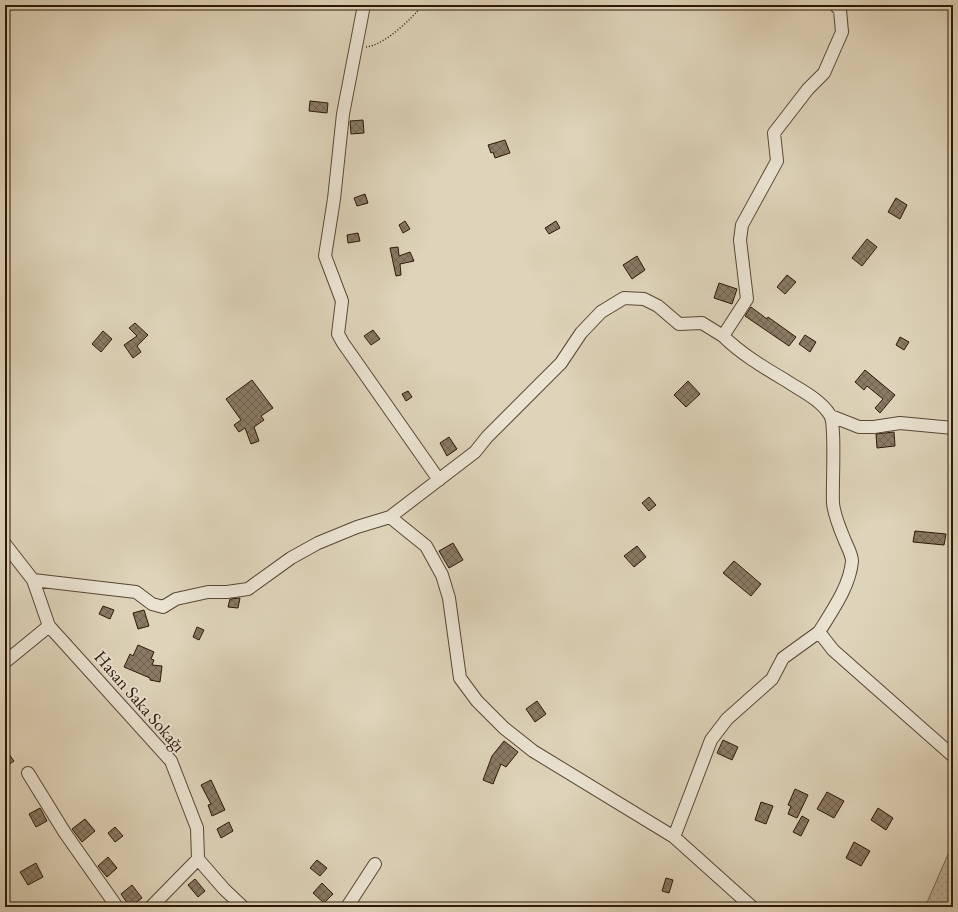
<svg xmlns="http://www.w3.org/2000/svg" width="958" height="912" font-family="'EB Garamond',serif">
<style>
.garden{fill:url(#garden-dots);stroke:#766651}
.building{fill:url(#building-cross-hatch);stroke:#2c1807}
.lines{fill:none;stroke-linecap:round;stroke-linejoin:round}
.minor-casing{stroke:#584734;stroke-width:14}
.path{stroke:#2c1807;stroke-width:1.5;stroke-dasharray:1 2;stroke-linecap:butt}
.minor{stroke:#eae3d2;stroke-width:12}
.labels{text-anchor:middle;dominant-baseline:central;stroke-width:4;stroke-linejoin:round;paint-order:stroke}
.street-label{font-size:18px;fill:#2c1807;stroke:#eae3d2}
</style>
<defs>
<pattern id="garden-dots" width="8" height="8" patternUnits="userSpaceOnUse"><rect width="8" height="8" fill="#c0b49b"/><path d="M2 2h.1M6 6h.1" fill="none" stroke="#a59a84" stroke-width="1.8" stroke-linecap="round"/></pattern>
<pattern id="building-cross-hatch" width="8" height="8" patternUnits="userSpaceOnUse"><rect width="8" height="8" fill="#897a64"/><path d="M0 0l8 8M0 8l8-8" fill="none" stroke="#706350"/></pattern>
</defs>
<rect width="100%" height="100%" fill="#ded4b9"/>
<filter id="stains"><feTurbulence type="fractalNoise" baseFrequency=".005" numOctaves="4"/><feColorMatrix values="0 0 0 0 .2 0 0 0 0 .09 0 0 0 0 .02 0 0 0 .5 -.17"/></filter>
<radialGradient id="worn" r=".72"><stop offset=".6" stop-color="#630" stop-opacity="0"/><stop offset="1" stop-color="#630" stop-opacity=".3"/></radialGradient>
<!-- garden -->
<path class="garden" d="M953 843V907H925Z"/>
<!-- building -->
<path class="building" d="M310 101 328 103 327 113 309 111Z
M363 120 364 133 351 134 350 121Z
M505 140 510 153 495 158 493 152 491 153 488 145Z
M365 194 368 203 357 206 354 198Z
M896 198 907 205 900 219 888 212Z
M405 221 410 229 403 233 399 225Z
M556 221 560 228 549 234 545 228Z
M358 233 360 241 348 243 347 235Z
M867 239 877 247 862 266 852 258Z
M398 247 399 256 410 252 414 261 400 264 401 275 396 276 390 248Z
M637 256 645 270 632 279 623 265Z
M787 275 796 282 785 294 777 287Z
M719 283 737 289 732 304 714 298Z
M751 307 767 319 768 317 796 337 789 346 745 316Z
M135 323 148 335 137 346 141 352 133 358 124 345 137 336 129 328Z
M373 330 380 339 371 345 364 336Z
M103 331 112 339 101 352 92 344Z
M805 335 816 342 810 352 799 344Z
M900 337 909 342 904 350 896 345Z
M865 370 895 395 880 413 875 408 883 399 867 386 864 390 855 382Z
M252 380 273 408 261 416 264 420 254 427 259 441 251 444 245 428 239 432 234 425 241 420 226 399Z
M688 381 700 394 686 407 674 395Z
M408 391 412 397 406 401 402 394Z
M894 432 895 446 877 448 876 434Z
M449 437 457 449 447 456 440 443Z
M649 497 656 505 649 511 642 503Z
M915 531 946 534 944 545 913 542Z
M453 543 463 560 449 568 439 551Z
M637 546 646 557 634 567 624 556Z
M734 561 761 584 751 596 723 573Z
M240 598 238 608 228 607 230 599Z
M103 606 114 610 110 619 99 614Z
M144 610 149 626 138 629 133 613Z
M197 627 204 630 199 640 193 637Z
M138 645 154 652 151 659 154 660 152 665 162 666 160 682 150 680V678L124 667 130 654 133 656Z
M537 701 546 714 535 722 526 709Z
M723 740 738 747 732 760 717 753Z
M504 741 518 752 506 767 501 764 493 784 483 780 492 756Z
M5 749 14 761 5 767Z
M211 780 225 810 212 816 208 805 211 804 201 785Z
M795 789 808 795 797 818 788 814 791 806 788 805Z
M827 792 844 801 834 818 817 809Z
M761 802 773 806 766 824 755 820Z
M40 808 47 821 36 827 29 814Z
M878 808 893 818 886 830 871 820Z
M802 816 809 820 801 836 793 832Z
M85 819 95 831 82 842 72 829Z
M229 822 233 831 221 838 217 829Z
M115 827 123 836 115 842 108 833Z
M854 842 870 851 861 866 846 858Z
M108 857 117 868 107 877 98 866Z
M317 860 327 868 320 876 310 868Z
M36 863 43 877 28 885 20 872Z
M666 878 673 880 669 893 662 891Z
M195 879 205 891 198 897 188 885Z
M322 883 333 894 324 903 313 893Z
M132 885 142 898 130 907 121 894Z"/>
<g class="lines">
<defs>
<path id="minor" d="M364 5 343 114 334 199 325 256 342 301 338 334 343 343 439 480
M835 5 840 10 842 32 824 73 808 89 774 133 777 161 742 225 740 240 747 299 723 336C740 353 763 367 785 380 800 390 820 399 830 415 836 424 832 487 833 503 834 515 840 529 845 541 847 546 852 555 852 561 850 586 832 611 819 632L833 650 953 756
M831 416 859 427H874L900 423 953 428
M390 517 426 546 442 575 449 598 460 678 477 701 504 728 533 751 674 837 711 740 727 719 772 679 783 658 819 632
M5 544 33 580 49 626 171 761 197 828 198 859 151 907
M33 580 136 592 152 604 163 607 176 599 208 592H227L248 589 291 558 318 543 357 527 390 517 475 452 487 437 561 363 581 333 601 312 624 298 644 299 658 306 679 324 702 323 723 336
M5 662 49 626
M28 773 65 833 117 907
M674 837 752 907
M198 859 224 889 243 907
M347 907 375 864"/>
</defs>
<!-- minor casing -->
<use href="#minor" class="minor-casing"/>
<!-- path -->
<path class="path" d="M366 47C385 45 411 19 423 5"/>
<!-- minor -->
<use href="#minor" class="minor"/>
</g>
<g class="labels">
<!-- street labels -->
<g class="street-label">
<text transform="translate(140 701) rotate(49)">Hasan Saka Sokağı</text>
</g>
</g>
<!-- margin -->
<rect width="958" height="912" fill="none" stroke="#ded4b9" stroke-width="20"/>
<rect x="6" y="6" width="946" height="900" fill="none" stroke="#2c1807" stroke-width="2"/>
<rect x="10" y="10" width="938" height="892" fill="none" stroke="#2c1807"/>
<rect width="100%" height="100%" filter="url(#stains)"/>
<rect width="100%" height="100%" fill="url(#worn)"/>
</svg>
